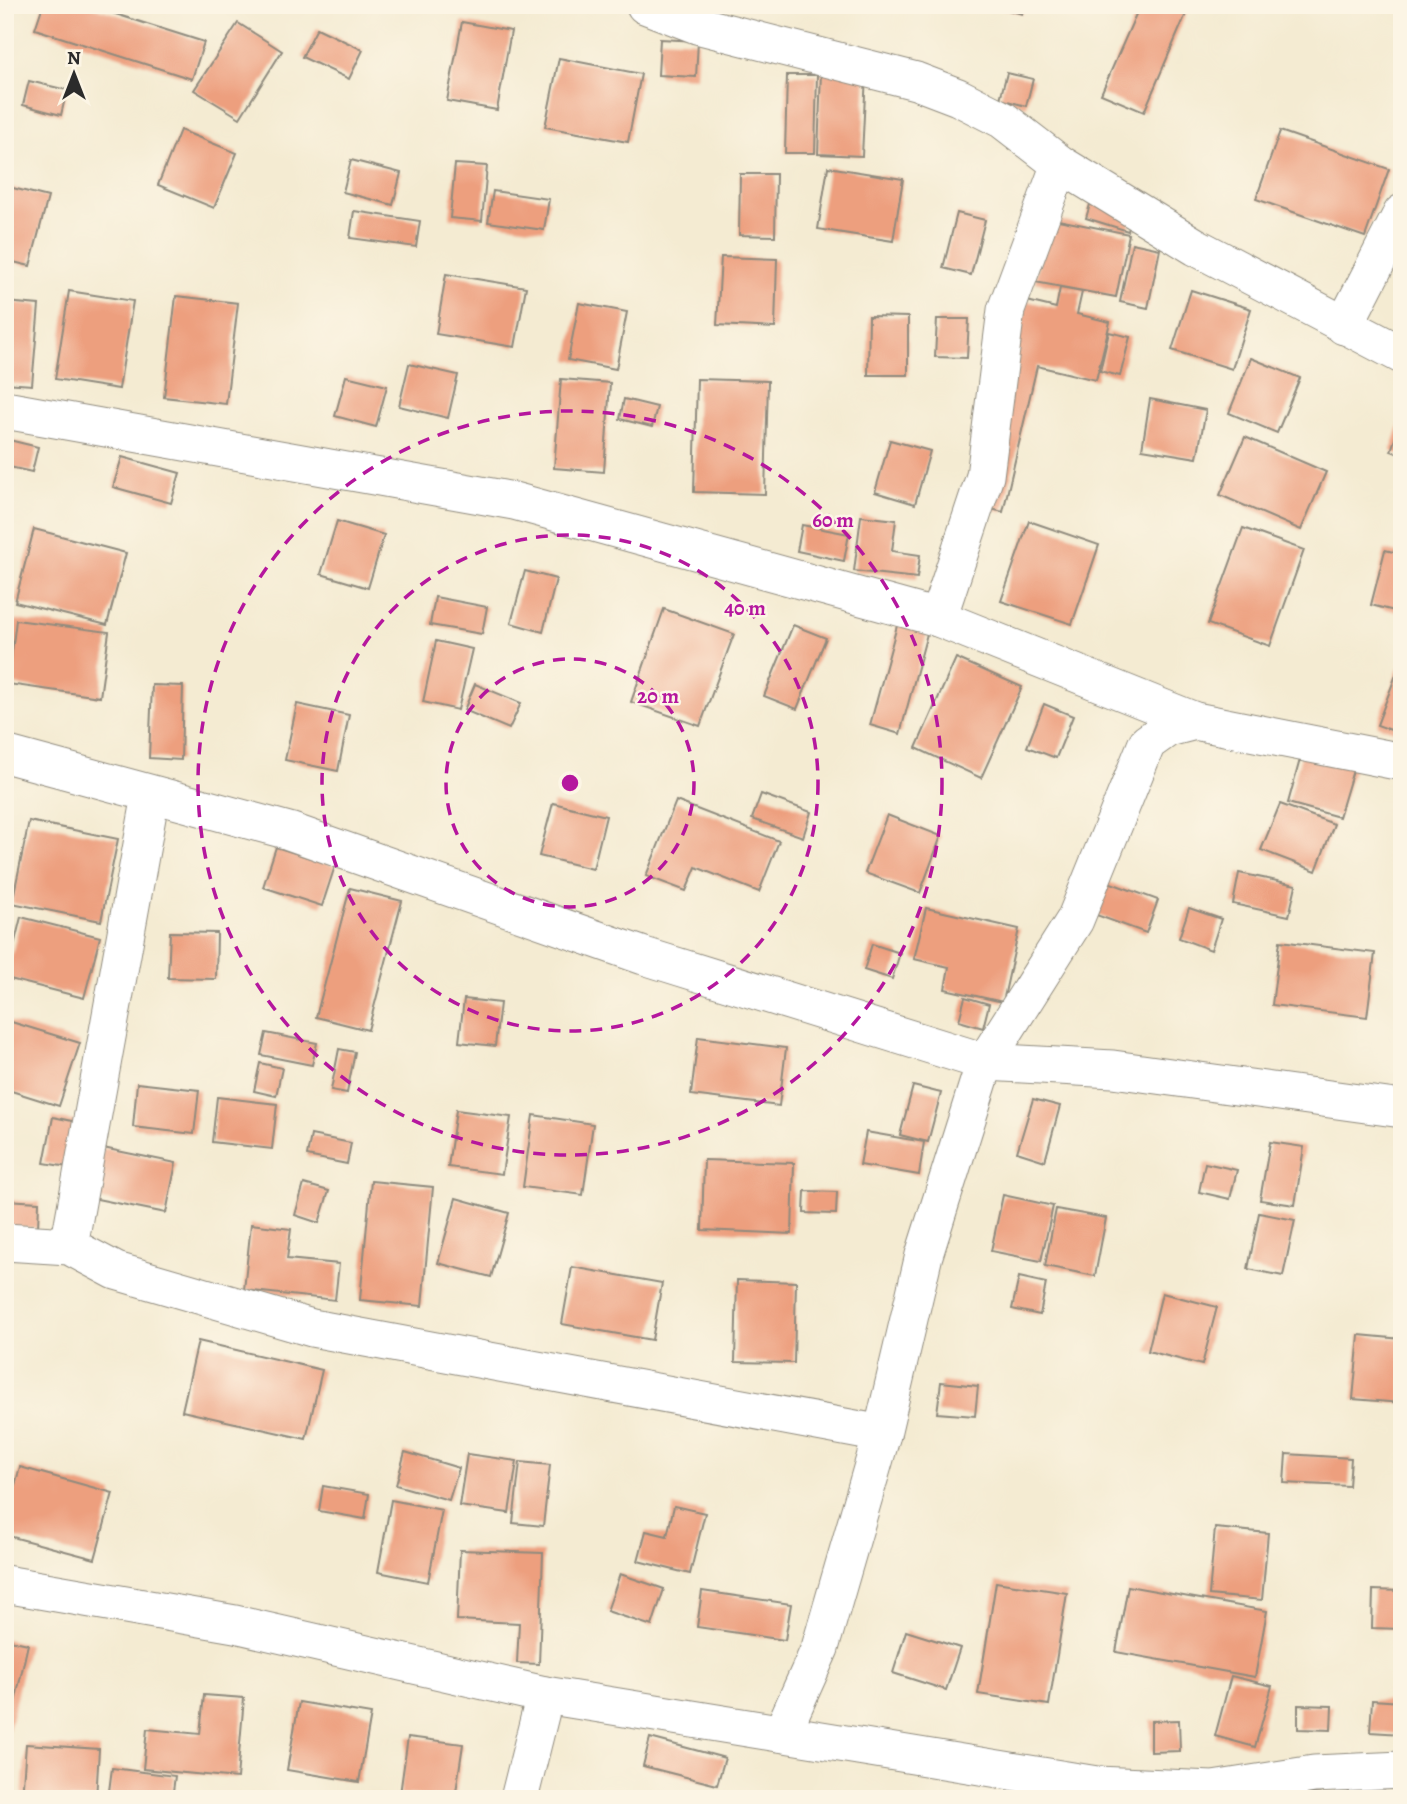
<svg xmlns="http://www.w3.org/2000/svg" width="1407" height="1804" font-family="Alegreya,serif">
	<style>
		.building { fill: #ed9f7e }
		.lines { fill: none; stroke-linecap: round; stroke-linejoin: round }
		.street-casing { stroke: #908b7e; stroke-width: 39 }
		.street { stroke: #fff; stroke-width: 37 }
		.ring { fill: none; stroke: #b5179e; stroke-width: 3.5; stroke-dasharray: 12 9 }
		.centre { fill: #b5179e; stroke: #fcf5e5; stroke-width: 3.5 }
		.ring-label { font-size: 21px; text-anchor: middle; font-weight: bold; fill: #b5179e; stroke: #fcf5e5; stroke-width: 5; stroke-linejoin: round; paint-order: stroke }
	</style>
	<rect width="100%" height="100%" fill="#fcf5e5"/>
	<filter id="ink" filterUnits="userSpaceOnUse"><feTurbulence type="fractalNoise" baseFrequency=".0143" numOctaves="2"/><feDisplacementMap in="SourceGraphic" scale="14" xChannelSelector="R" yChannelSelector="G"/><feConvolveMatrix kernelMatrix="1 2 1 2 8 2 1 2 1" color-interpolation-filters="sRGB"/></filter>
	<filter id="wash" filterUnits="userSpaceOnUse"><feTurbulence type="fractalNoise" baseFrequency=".00686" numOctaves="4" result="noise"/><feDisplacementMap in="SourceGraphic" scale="28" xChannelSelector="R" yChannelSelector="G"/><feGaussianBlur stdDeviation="1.57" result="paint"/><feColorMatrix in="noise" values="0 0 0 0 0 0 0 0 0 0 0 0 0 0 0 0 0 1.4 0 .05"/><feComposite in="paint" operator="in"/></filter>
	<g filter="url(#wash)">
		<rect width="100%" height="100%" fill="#f4ebd2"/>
		<g id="blocks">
			<!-- building -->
			<g class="building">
				<polygon points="43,5 87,5 204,42 192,79 35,29"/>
				<polygon points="990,5 1024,5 1022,14"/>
				<polygon points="1140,5 1189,7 1144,112 1101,94"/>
				<polygon points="462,22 511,31 497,110 447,101"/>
				<polygon points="238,23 282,51 240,118 194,90"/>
				<polygon points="317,28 363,50 349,79 302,57"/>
				<polygon points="660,39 698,41 696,77 658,75"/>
				<polygon points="559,58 641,74 628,142 545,127"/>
				<polygon points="821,72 866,74 862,156 818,154"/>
				<polygon points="1007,73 1033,79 1026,106 1000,99"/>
				<polygon points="787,75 817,75 815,153 785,153"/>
				<polygon points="29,81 67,90 61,115 23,105"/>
				<polygon points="180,130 237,153 214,208 158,185"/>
				<polygon points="1280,131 1389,169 1365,237 1256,199"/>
				<polygon points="351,160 401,173 393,205 343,192"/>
				<polygon points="455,164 487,166 482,221 450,218"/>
				<polygon points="828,167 903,179 893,241 818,229"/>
				<polygon points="740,174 776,174 775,236 739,235"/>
				<polygon points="5,186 48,197 30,266 5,260"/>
				<polygon points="493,191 549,199 544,230 488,222"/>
				<polygon points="1094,191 1136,203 1128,231 1086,218"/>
				<polygon points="354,211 420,221 416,247 350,238"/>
				<polygon points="957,213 985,220 971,275 943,268"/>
				<polygon points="1048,218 1129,234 1116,297 1035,282"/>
				<polygon points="1132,243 1160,249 1148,308 1120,302"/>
				<polygon points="721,257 777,259 775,328 717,325"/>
				<polygon points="446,274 526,287 515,347 436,334"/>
				<polygon points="1060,288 1082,292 1077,314 1110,322 1096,380 1037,366 1003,512 979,506 1027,301 1056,308"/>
				<polygon points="1191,290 1251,309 1232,369 1172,350"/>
				<polygon points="69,291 133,301 119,389 55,379"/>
				<polygon points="176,296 238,303 226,404 164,397"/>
				<polygon points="5,302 39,305 32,385 5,383"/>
				<polygon points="579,303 627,312 616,369 568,360"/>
				<polygon points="869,316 908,317 908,375 868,375"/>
				<polygon points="937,319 969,319 967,358 935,357"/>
				<polygon points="1109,332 1130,337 1120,376 1100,371"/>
				<polygon points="1251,358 1300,378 1277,433 1229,413"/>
				<polygon points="409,364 458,375 448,418 399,406"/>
				<polygon points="346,376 387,386 376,427 335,416"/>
				<polygon points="561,379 610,383 604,472 554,468"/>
				<polygon points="697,379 768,381 765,494 694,492"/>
				<polygon points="624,399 657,407 652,427 620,419"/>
				<polygon points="1150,399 1206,410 1197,458 1142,449"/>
				<polygon points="1401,421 1402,422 1402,455 1391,451"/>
				<polygon points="1245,437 1326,472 1301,530 1220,495"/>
				<polygon points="5,439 38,447 32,472 5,466"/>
				<polygon points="890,440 930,451 915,504 875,492"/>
				<polygon points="122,457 180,473 171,503 113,487"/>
				<polygon points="861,516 896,520 892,551 920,555 917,578 854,571"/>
				<polygon points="337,521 384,535 368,588 321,574"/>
				<polygon points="1029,521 1099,545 1072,624 1001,601"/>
				<polygon points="802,525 849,534 844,561 797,551"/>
				<polygon points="1243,528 1304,550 1270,646 1208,624"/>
				<polygon points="34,529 126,553 107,625 15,602"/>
				<polygon points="1385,550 1402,554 1402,613 1371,605"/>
				<polygon points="525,571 556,579 543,632 511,623"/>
				<polygon points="435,597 487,607 482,634 430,625"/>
				<polygon points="664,609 734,634 700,726 631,702"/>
				<polygon points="16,620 109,632 100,697 8,684"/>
				<polygon points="898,622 928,630 900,734 870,725"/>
				<polygon points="793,625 826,638 797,709 764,696"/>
				<polygon points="436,641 472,649 458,710 423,702"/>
				<polygon points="956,658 1022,687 981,778 916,748"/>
				<polygon points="1399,667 1402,668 1402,734 1377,725"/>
				<polygon points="475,684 521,703 509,729 464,710"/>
				<polygon points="152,685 183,686 181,760 149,758"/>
				<polygon points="297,704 349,715 338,771 285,760"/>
				<polygon points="1044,704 1073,716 1056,758 1027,747"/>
				<polygon points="1304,745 1356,760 1339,817 1288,803"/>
				<polygon points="761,794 811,812 803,837 752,819"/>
				<polygon points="676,801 779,841 759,892 696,867 686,891 646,876"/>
				<polygon points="553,803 606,816 593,869 539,856"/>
				<polygon points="1280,804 1334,824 1316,871 1261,850"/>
				<polygon points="887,815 941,836 920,893 865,873"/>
				<polygon points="29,821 118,839 101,921 12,903"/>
				<polygon points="276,847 335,866 322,906 263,887"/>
				<polygon points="1239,873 1296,885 1289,916 1233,904"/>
				<polygon points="1100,879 1158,900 1146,933 1088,912"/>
				<polygon points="350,888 402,901 368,1030 316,1017"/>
				<polygon points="926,908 1019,929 1003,1002 945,989 949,967 914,959"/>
				<polygon points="1189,908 1221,919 1211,950 1179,938"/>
				<polygon points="21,917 100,937 84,998 6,978"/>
				<polygon points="170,932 217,933 216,979 168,978"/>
				<polygon points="1280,941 1375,953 1367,1017 1272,1005"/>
				<polygon points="872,944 900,953 892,979 864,970"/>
				<polygon points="965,997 989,1004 983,1028 959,1021"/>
				<polygon points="464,999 500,1003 495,1046 459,1042"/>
				<polygon points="5,1020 80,1043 59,1106 5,1089"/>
				<polygon points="266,1033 317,1043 312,1065 261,1055"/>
				<polygon points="698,1037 786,1048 779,1106 691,1095"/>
				<polygon points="339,1049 355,1052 347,1093 331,1090"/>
				<polygon points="260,1063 282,1068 276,1096 254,1091"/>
				<polygon points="137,1083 199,1090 194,1134 133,1127"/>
				<polygon points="913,1086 941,1093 928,1142 900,1135"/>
				<polygon points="217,1097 277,1104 272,1149 212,1142"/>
				<polygon points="1033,1099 1060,1106 1045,1161 1017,1152"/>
				<polygon points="456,1110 511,1117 502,1174 448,1167"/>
				<polygon points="533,1115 593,1124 583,1195 523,1187"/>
				<polygon points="53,1117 77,1122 68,1167 44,1163"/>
				<polygon points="866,1132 924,1142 919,1175 860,1165"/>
				<polygon points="311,1135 351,1143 347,1164 307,1156"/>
				<polygon points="1270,1142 1304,1147 1295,1205 1260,1200"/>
				<polygon points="103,1148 176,1163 166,1213 92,1198"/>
				<polygon points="704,1160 794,1163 792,1234 702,1230"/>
				<polygon points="1205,1163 1237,1170 1230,1199 1199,1192"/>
				<polygon points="371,1181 433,1187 422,1306 360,1300"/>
				<polygon points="304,1184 329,1191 319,1223 295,1215"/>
				<polygon points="805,1191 837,1192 836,1214 804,1213"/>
				<polygon points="1003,1195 1053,1206 1041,1261 991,1251"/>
				<polygon points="456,1198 509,1213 491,1277 438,1263"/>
				<polygon points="5,1200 39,1202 38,1228 5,1226"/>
				<polygon points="1056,1209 1106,1218 1095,1276 1045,1266"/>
				<polygon points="1259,1213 1295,1220 1283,1276 1248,1269"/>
				<polygon points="251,1224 291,1229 287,1259 339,1264 335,1300 244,1290"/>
				<polygon points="572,1267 662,1283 652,1340 562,1324"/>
				<polygon points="1019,1277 1046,1283 1040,1315 1012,1309"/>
				<polygon points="737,1280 796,1282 794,1363 735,1362"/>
				<polygon points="1162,1293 1217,1307 1202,1365 1148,1351"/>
				<polygon points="1359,1335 1402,1339 1402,1403 1353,1399"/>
				<polygon points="198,1341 322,1370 306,1439 182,1411"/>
				<polygon points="941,1382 978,1386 975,1416 937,1413"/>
				<polygon points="405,1452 459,1468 449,1500 396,1485"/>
				<polygon points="467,1454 517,1461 509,1513 459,1506"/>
				<polygon points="1286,1454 1351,1458 1349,1486 1284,1483"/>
				<polygon points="520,1462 550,1465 543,1526 513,1523"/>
				<polygon points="20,1467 113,1493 95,1559 5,1535 5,1521"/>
				<polygon points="323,1486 369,1494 365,1519 319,1511"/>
				<polygon points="391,1500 442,1510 428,1582 378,1572"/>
				<polygon points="674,1506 705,1513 690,1574 638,1561 646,1531 667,1536"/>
				<polygon points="1215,1528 1268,1533 1262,1600 1209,1595"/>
				<polygon points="460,1550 543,1553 539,1664 517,1663 519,1623 457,1620"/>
				<polygon points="620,1574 664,1589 652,1626 607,1611"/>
				<polygon points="996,1582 1067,1593 1049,1705 978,1694"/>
				<polygon points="1128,1586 1267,1611 1255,1677 1116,1652"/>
				<polygon points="1373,1590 1402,1591 1402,1629 1372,1628"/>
				<polygon points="702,1591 791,1604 785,1640 697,1627"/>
				<polygon points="906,1631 960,1648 946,1690 893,1673"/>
				<polygon points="5,1639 28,1644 6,1743 5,1743"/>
				<polygon points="1231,1676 1272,1686 1255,1747 1215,1736"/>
				<polygon points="204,1695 244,1698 237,1778 143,1769 147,1729 200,1734"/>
				<polygon points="1372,1700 1402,1702 1402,1734 1370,1732"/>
				<polygon points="299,1702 371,1714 359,1782 287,1770"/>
				<polygon points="1298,1705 1332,1706 1331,1730 1298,1729"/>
				<polygon points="1179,1720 1180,1751 1151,1752 1151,1721"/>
				<polygon points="408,1737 463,1744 455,1799 400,1794"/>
				<polygon points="650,1738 725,1758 717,1785 643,1766"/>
				<polygon points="26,1744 99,1749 96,1799 22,1799"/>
				<polygon points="112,1768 175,1776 172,1799 108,1799"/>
				<polygon points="1291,1792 1343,1797 1343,1799 1290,1799"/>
				<polygon points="367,1793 388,1798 388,1799 366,1799"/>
			</g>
		</g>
	</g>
	<g filter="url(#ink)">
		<use href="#blocks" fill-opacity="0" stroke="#908b7e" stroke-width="2"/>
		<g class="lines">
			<!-- street casing -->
			<g class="street-casing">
				<g id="street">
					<polyline points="645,5 697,25 916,81 958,97 1003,120 1060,164 1196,247 1402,355"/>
					<polyline points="1344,326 1402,213"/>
					<polyline points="5,410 514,501 938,618 1195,721"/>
					<polyline points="938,618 985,476 1006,310 1060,164"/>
					<polyline points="5,754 289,831 644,956 985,1062 1113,1069 1402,1109"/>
					<polyline points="5,1242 69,1246 116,1271 312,1328 882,1434"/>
					<polyline points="69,1246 151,795"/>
					<polyline points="5,1584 235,1624 545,1695"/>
					<polyline points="782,1733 820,1648 882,1434 924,1255 985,1062 1075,920 1147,743 1168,728 1195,721 1402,762"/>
					<polyline points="519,1799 545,1695 1097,1785 1213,1790 1314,1774 1402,1770"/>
				</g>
			</g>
			<!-- street -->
			<use href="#street" class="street"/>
		</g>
	</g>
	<!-- distance rings -->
	<g class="ring">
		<circle cx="570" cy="783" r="124"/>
		<circle cx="570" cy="783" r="248"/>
		<circle cx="570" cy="783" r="372"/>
	</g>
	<circle cx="570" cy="783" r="10" class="centre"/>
	<g class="ring-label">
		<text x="833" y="527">60 m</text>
		<text x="745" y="615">40 m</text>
		<text x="658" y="703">20 m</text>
	</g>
	<!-- margin -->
	<rect width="1407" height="1804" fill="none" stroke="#fcf5e5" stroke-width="28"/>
	<!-- north arrow -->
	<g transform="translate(74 74)" stroke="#fcf5e5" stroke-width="5" paint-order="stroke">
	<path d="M0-5L12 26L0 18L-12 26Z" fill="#2b2b2b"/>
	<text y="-10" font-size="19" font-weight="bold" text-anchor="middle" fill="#2b2b2b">N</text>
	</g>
</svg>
